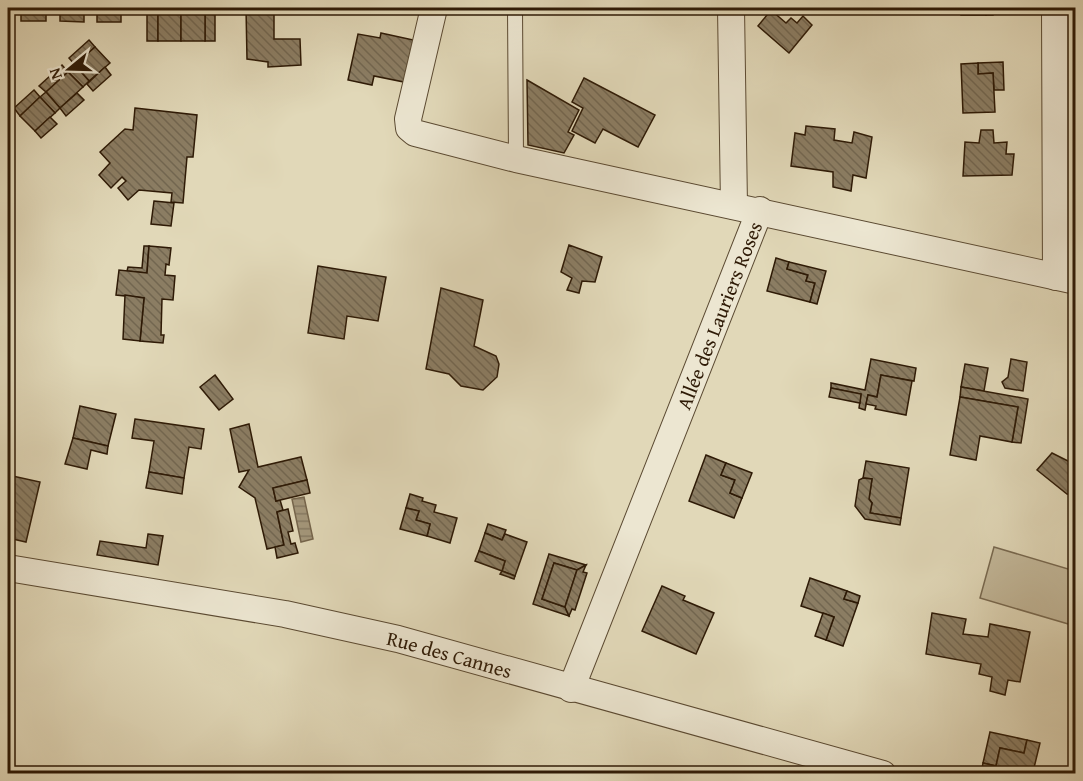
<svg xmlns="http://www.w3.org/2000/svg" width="1083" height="781" font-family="'Gentium Book Plus',serif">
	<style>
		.green { fill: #c3b89a; stroke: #786950; stroke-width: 1.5 }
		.water { fill: url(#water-rules); stroke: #75654c; stroke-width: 1.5 }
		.building { fill: url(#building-back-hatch); stroke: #2e1a06; stroke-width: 1.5 }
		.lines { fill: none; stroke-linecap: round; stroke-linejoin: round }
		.lane-casing { stroke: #5b4a32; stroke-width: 16 }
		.street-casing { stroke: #5b4a32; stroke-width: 28 }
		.lane { stroke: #ece6d1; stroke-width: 14 }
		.street { stroke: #ece6d1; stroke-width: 26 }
		.labels { text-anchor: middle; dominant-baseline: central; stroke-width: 5; stroke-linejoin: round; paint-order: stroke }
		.street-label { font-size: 20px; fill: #2e1a06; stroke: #ece6d1 }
	</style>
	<defs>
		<pattern id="water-rules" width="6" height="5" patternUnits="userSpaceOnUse" patternTransform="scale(1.5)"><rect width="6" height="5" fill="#a4977b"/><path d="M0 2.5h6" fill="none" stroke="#867a63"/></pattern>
		<pattern id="building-back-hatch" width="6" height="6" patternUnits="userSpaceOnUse" patternTransform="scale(1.5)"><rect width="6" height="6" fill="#8b7d63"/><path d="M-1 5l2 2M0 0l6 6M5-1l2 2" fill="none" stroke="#726650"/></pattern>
	</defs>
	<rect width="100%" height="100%" fill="#e1d8b8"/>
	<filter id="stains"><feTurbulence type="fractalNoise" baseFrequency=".00333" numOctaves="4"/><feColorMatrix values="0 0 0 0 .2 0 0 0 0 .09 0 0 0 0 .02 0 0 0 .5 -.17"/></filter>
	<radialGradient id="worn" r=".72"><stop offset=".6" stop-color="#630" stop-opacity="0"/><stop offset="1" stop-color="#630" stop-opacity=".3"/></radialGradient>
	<!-- green -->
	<polygon class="green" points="994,547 1075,571 1075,626 980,598"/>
	<!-- water -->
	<polygon class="water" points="304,497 313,539 301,542 292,499"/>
	<!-- building -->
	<g class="building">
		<polygon points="15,8 42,8 42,12 15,11"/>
		<rect x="42" y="8" width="10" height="4"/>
		<rect x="52" y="8" width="28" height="4"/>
		<rect x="80" y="8" width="10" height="4"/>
		<rect x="90" y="8" width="28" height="4"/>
		<polygon points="118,8 127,8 127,13 118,12"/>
		<polygon points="147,8 181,8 181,14 158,13 158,41 147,41"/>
		<polygon points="181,8 215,8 215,41 205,41 205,14 181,14"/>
		<polygon points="246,8 274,8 274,39 300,39 301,65 268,67 268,62 247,59"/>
		<rect x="961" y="8" width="25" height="7"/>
		<rect x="986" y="8" width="7" height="7"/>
		<polygon points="771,10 786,23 791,18 797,23 803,16 812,25 789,53 758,26"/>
		<polygon points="21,11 46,12 46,21 21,21"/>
		<polygon points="60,12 84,12 84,22 60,21"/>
		<rect x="97" y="12" width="24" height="10"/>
		<polygon points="158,13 181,14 181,41 158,41"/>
		<rect x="181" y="14" width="24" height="27"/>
		<polygon points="381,33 418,41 409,83 374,76 372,85 348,80 358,34 380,38"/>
		<polygon points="89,40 95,47 75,65 69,58"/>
		<polygon points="95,47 110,63 89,81 75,65"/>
		<polygon points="1003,62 1004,90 994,90 993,73 978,74 978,63"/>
		<polygon points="978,63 978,74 993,73 995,112 963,113 961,64"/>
		<polygon points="62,65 68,72 46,92 39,86"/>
		<polygon points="75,65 89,81 83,87 68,72"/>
		<polygon points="105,67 111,75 93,91 87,84"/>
		<polygon points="68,72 83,87 60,108 46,92"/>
		<polygon points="584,78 655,115 638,147 603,129 595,143 572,131 583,108 572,102"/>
		<polygon points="527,80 579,110 568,132 574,135 564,153 528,145"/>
		<polygon points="34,90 40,97 20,116 14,108"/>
		<polygon points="46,92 60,108 55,113 40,97"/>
		<polygon points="77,93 84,100 66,116 60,108"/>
		<polygon points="40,97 55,113 35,131 20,116"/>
		<polygon points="135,108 197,115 193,157 187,157 183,203 171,202 172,193 139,190 128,200 118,188 126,181 122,177 111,188 99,175 110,163 100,152 125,129 133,130"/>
		<polygon points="50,117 57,124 41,138 35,131"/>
		<polygon points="806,126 835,129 834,140 852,143 854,132 872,137 866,178 853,175 851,191 833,187 833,172 791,166 795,133 805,135"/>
		<polygon points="981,130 993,130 994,143 1007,142 1006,154 1014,154 1012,175 963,176 965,142 979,143"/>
		<polygon points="154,201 174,203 171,226 151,224"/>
		<polygon points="569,245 602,257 595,282 582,281 579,293 567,290 572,278 561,272"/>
		<polygon points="144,246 149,246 147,273 127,271 128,267 142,268"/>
		<polygon points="149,246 171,248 169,265 166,264 165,275 175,276 173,300 162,299 161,335 164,335 163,343 140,341 144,298 116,295 119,270 147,273"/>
		<polygon points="776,258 789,262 787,269 808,275 806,281 815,283 810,302 767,291"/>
		<polygon points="789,262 826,271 817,304 810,302 815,283 806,281 808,275 787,269"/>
		<polygon points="318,266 386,277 378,321 347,316 344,339 308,333"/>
		<polygon points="441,288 483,300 474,346 496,356 499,364 497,377 483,390 461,386 449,374 426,369"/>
		<polygon points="125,295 144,298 140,341 123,339"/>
		<polygon points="871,359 916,368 914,381 881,375 877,397 868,395 865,410 859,408 861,394 831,388 831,383 865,390"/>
		<polygon points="1011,359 1027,362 1023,391 1005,388 1002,382 1008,377"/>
		<polygon points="965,364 988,368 984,391 961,387"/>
		<polygon points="215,375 233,399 219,410 200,387"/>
		<polygon points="881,375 912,381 906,415 875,409 876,406 866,404 868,395 877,397"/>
		<polygon points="961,387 1028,399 1021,443 1012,442 1018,407 960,397"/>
		<polygon points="831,388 861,394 860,403 829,397"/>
		<polygon points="960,397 1018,407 1012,442 980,436 976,460 950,455"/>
		<polygon points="80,406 116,414 108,446 73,438"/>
		<polygon points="135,419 204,429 201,449 189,447 184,478 149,472 154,441 132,438"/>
		<polygon points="249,424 258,467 301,457 307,480 273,488 276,501 280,500 283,510 277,512 284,545 267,549 255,498 239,487 249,470 239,472 230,429"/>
		<polygon points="73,438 108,446 107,454 91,450 87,469 65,464"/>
		<polygon points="1052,453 1076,465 1076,496 1067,494 1037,470"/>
		<polygon points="706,455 726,463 721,475 735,480 730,493 742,498 734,518 689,501"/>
		<polygon points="866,461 909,468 901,518 870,513 872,503 869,499 872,479 863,478"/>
		<polygon points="726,463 752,473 742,498 730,493 735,480 721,475"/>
		<polygon points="149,472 184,478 182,494 146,488"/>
		<polygon points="8,475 40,482 26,542 8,538"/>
		<polygon points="863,478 872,479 869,499 872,503 870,513 901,518 900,525 865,519 855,506 859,480"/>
		<polygon points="307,480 310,493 276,501 273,488"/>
		<polygon points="410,494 423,498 422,501 436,505 434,512 457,518 450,543 427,536 430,524 416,520 419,511 406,508"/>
		<polygon points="406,508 419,511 416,520 430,524 427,536 400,529"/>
		<polygon points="288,509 293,531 288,532 291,544 295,543 298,553 277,558 275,547 284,545 277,512"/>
		<polygon points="488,524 506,530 502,540 485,533"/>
		<polygon points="485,533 502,540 505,534 527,542 515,576 502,571 505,561 479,551"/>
		<polygon points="148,534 163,536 158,565 97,555 100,541 146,548"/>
		<polygon points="479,551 505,561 502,571 475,561"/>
		<polygon points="549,554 586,565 577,570 554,563 542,599 565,607 569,616 533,604"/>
		<polygon points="554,563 577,570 565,607 542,599"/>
		<polygon points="586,565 583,572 587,573 575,610 572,609 569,616 565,607 577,570"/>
		<polygon points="502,571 515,576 514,579 500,574"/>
		<polygon points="810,578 847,591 844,599 858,603 843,646 826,640 834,617 801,606"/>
		<polygon points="662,586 685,596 683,600 714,613 696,654 642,631"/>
		<polygon points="847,591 860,596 858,603 844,599"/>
		<polygon points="823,613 834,617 826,640 815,636"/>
		<polygon points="932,613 966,619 963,634 988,637 990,624 1030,632 1020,682 1008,680 1005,695 990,691 992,677 979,674 981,664 926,654"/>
		<polygon points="990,732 1027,740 1024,753 1000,748 996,766 983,763"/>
		<polygon points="1027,740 1040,743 1033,772 1027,771 1026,774 981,774 983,763 996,766 1000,748 1024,753"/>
	</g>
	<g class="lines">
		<!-- lane casing -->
		<g class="lane-casing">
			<polyline id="lane" points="515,8 516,159"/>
		</g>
		<!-- street casing -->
		<g class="street-casing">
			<g id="street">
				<polyline points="434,8 408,119 409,128 415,133 516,159 1076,281"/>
				<polyline points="731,8 734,206"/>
				<polyline points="1055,8 1056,277"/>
				<path id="s1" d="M8 568 285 614 398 639 883 774"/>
				<path id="s2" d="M571 689 760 210"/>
			</g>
		</g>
		<!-- lane -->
		<use href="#lane" class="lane"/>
		<!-- street -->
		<use href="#street" class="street"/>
	</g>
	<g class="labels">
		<!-- street labels -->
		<g class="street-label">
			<text stroke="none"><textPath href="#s2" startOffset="402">Allée des Lauriers Roses</textPath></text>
			<text stroke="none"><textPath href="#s1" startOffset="450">Rue des Cannes</textPath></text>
		</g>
	</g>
	<!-- margin -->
	<rect width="1083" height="781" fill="none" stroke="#e1d8b8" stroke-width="30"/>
	<rect x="9" y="9" width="1065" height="763" fill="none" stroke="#2e1a06" stroke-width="3"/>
	<rect x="15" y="15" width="1053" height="751" fill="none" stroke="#2e1a06" stroke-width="1.5"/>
	<!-- north arrow -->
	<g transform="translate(69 69) rotate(251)" stroke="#ece6d1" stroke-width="4.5" paint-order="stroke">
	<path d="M0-4.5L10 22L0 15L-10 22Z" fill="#2e1a06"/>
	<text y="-9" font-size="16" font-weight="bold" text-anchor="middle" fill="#2e1a06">N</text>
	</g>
	<rect width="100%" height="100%" filter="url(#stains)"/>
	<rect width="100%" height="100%" fill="url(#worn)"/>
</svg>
